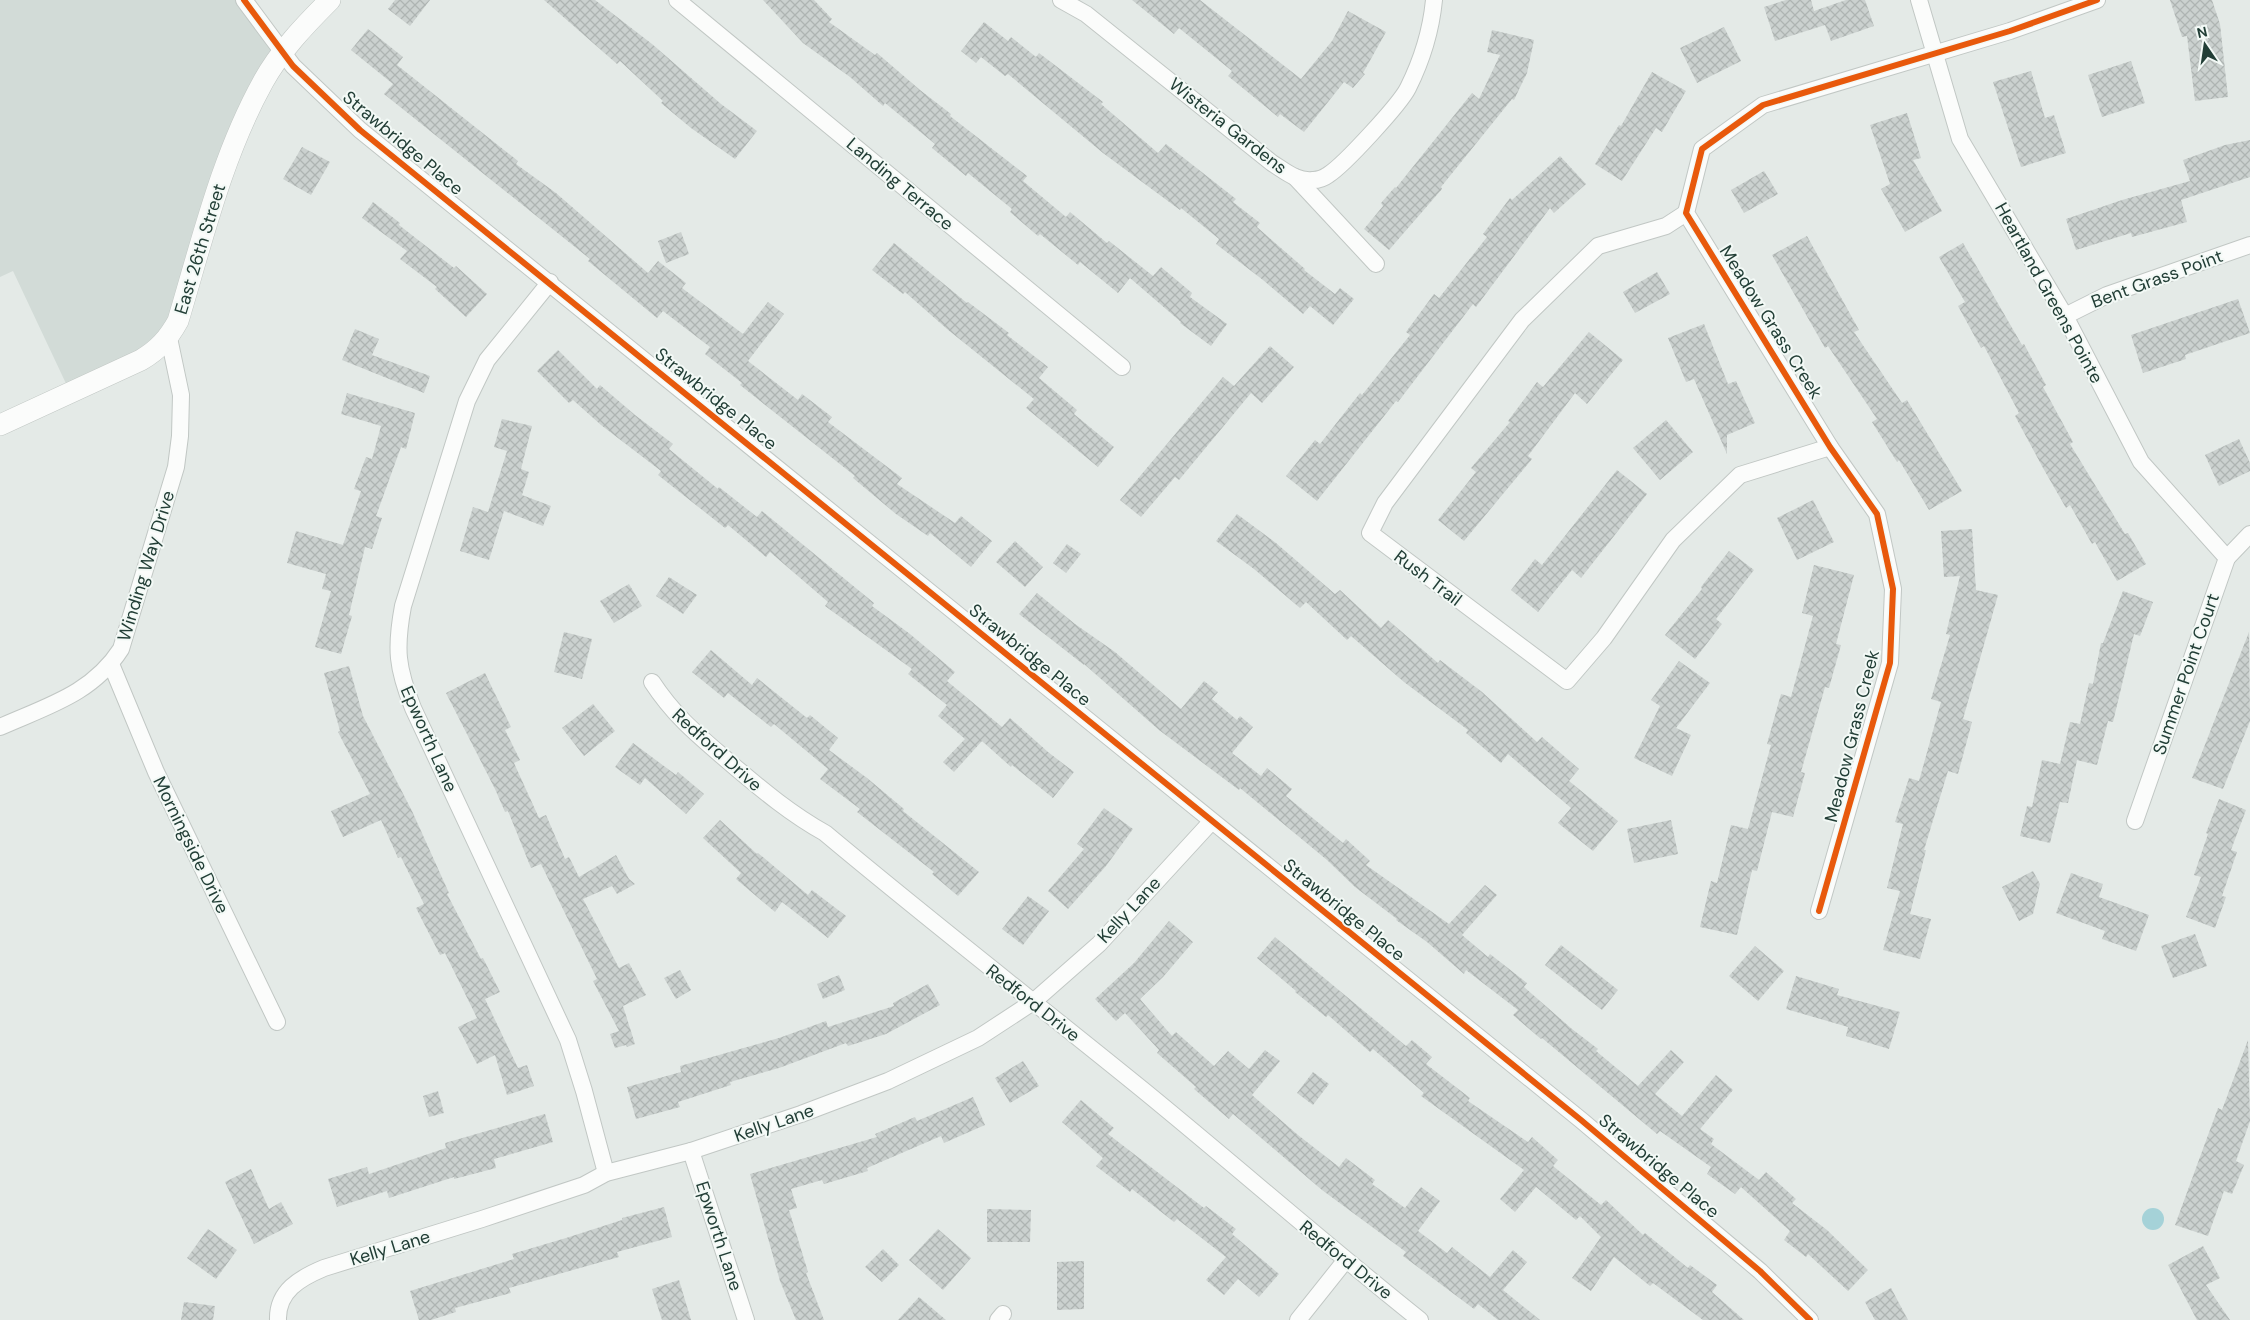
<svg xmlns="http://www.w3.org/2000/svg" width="2250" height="1320" font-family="'DM Sans',sans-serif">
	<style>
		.built { fill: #d2dbd7 }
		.water { fill: #a5d2d8 }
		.building { fill: url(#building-cross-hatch) }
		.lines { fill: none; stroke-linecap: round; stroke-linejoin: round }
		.minor-casing { stroke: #c1c7c4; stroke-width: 18 }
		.tertiary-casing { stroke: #c1c7c4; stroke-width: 22 }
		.minor { stroke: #fbfcfb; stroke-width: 16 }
		.tertiary { stroke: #fbfcfb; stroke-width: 21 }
		.cycleway-casing { stroke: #f3f9f6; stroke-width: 9 }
		.cycleway { stroke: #e8590c; stroke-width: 6 }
		.labels { text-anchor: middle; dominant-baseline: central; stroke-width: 4; stroke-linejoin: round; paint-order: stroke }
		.street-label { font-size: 18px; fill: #223e36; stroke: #f3f9f6 }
	</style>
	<defs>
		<pattern id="building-cross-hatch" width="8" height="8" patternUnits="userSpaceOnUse" patternTransform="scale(1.25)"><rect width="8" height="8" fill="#cbd1cf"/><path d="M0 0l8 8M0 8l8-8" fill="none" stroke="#aeb4b2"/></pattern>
	</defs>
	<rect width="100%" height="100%" fill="#e4eae7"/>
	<!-- built -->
	<polygon class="built" points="0,0 244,0 282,52 263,81 169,338 70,392 13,271 0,277"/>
	<!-- water -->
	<circle class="water" cx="2153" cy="1219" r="11"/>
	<!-- building -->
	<g class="building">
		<polygon points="395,0 430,0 410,26 388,9"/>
		<polygon points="544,0 595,0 652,44 721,104 757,131 735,159 691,128 661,103 663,101 620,61 617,64"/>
		<polygon points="763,0 814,0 832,19 829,22 875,55 877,53 920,90 951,114 950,116 1027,176 1023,181 1066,217 1070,212 1107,243 1109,241 1153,276 1161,267 1192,293 1190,297 1227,324 1211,346 1180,323 1181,322 1130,278 1118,293 1080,262 1078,265 1040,234 1038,236 1010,212 1012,209 968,173 966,176 932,148 935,144 885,103 883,106 850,77 803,43"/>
		<polygon points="1132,0 1200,0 1301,79 1332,41 1348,11 1386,32 1363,73 1365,74 1353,88 1344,82 1304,132 1280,114 1278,117 1228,76 1232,71 1179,28 1174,34"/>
		<polygon points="1786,0 1811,0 1814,11 1846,0 1865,0 1874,26 1831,41 1825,25 1775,41 1764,7"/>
		<polygon points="2170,0 2212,0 2220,24 2228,97 2195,101 2187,36 2182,37"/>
		<polygon points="984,22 1008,41 1011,37 1036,57 1039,53 1103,102 1101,104 1158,153 1166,144 1236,199 1233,202 1260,223 1257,227 1305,269 1304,270 1335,294 1340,288 1354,299 1333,325 1310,306 1303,314 1263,280 1216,244 1219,239 1181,208 1180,210 1103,153 1008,74 1005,76 981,57 976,63 961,51"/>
		<polygon points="1724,27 1741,61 1697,83 1680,48"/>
		<polygon points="368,29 403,57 397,65 518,161 516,164 556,193 648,273 658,261 686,283 682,288 743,334 768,302 784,314 748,361 798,400 802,394 832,417 828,422 902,478 897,484 955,523 961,516 992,541 971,567 930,533 928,536 896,514 853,478 855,476 740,385 742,383 705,354 710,347 663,311 657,318 588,261 590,259 384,94 393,84 351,50"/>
		<polygon points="1492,30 1534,40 1527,73 1514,100 1512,99 1441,187 1442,189 1389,250 1364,229 1383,206 1381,203 1395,187 1396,188 1472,93 1479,99 1500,55 1487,52"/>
		<polygon points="2131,61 2145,103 2102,117 2088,75"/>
		<polygon points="2031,71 2045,118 2054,115 2066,153 2021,167 1993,82"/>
		<polygon points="1652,72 1686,91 1662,132 1656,128 1622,181 1595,164 1619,125 1621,126"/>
		<polygon points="1907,113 1921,158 1913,160 1942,211 1905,232 1881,189 1890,184 1870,125"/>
		<polygon points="2250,140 2250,177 2181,200 2187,222 2132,237 2131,233 2076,250 2066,219 2122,200 2190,181 2183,160 2225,145"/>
		<polygon points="302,147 330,162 311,195 283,179"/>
		<polygon points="1560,156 1586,184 1554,213 1550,208 1476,307 1473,304 1398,402 1396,401 1317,501 1286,476 1315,440 1320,444 1360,393 1362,395 1410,335 1406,332 1434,294 1439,298 1487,237 1483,234 1510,198 1512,200"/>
		<polygon points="1764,171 1778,194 1744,213 1731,190"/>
		<polygon points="373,202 400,223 399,225 454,268 456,266 487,294 466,317 435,289 437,287 400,259 407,251 362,218"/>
		<polygon points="681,232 689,254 666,263 658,241"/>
		<polygon points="1807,236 1859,330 1854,332 1902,403 1907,400 1962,491 1929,510 1899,460 1897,462 1872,422 1877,419 1828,346 1825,348 1772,255"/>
		<polygon points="894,243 967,303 968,302 1009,333 1007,335 1048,367 1039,378 1077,410 1074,414 1114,447 1098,467 1026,408 1034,399 947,329 905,292 903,294 872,270"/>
		<polygon points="1963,243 2022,345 2024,344 2046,385 2043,387 2073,442 2070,444 2125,534 2128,533 2146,564 2117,581 2095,542 2092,544 2070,505 2066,508 2043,468 2015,416 2019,413 1984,346 1981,348 1958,306 1965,302 1939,257"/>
		<polygon points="1657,272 1670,294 1635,313 1623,292"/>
		<polygon points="2238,299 2250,333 2185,355 2186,359 2143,373 2131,335"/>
		<polygon points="1704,324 1728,384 1736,381 1755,423 1727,435 1727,454 1694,379 1686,382 1668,338"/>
		<polygon points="355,329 379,339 372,355 430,376 424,393 342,360"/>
		<polygon points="1589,332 1623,360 1587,404 1575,393 1528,456 1532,459 1464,541 1438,520 1476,472 1471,468 1510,422 1508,421 1537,382 1543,387"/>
		<polygon points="1270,346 1294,367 1262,403 1251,393 1179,480 1175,477 1141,517 1120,500 1223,377 1234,386"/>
		<polygon points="558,350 597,389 600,385 635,415 673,444 669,449 718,489 719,487 757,517 762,511 874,603 872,606 910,634 955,672 947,681 1002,727 1010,718 1048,752 1074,772 1053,798 1012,765 1011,767 982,741 954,772 943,762 965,739 938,716 947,705 908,674 912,669 825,606 828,602 770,552 766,557 728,525 725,528 658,475 661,471 601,425 573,400 569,403 537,371"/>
		<polygon points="347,393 415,413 406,449 401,447 376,516 382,518 372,549 365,547 349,615 352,616 341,654 315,647 331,591 322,589 326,574 287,563 296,531 343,545 361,491 354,489 366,457 372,459 381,426 341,414"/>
		<polygon points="502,419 532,426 521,469 529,472 522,495 551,506 543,526 504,511 489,560 460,551 473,507 488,512 507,451 494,447"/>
		<polygon points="1666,420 1693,452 1660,480 1633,448"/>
		<polygon points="2239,439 2250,463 2250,471 2219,486 2205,455"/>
		<polygon points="1617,470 1647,494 1581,578 1572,570 1538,612 1511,590 1535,559 1542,565"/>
		<polygon points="1813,500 1834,542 1797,560 1777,518"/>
		<polygon points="1237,514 1276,543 1335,594 1340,590 1381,628 1388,620 1438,663 1440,660 1482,692 1537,742 1542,737 1579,769 1569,781 1618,821 1593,851 1558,823 1571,808 1508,754 1501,763 1466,733 1468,730 1404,682 1351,636 1347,640 1306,602 1300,608 1254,569 1216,541"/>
		<polygon points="1972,529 1976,590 1998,595 1963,719 1972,722 1958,774 1948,771 1924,850 1926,850 1910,914 1931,919 1920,959 1883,950 1900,891 1887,888 1903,824 1895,822 1909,778 1919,781 1941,702 1931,699 1950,635 1946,634 1960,576 1944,577 1941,531"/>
		<polygon points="1015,541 1043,567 1025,587 996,562"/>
		<polygon points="1067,544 1081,554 1066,573 1053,563"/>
		<polygon points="1729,551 1754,570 1716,619 1722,624 1695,659 1665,635 1702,589 1701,587"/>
		<polygon points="1814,565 1854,575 1836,644 1841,645 1829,688 1825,687 1801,772 1805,773 1793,817 1772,812 1757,871 1752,870 1737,935 1700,927 1711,881 1717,883 1731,825 1748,829 1771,745 1767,744 1781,694 1791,697 1813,616 1802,613"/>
		<polygon points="669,577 697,595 683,614 656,596"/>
		<polygon points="629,584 642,606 614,623 600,601"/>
		<polygon points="2123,591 2153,602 2140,636 2134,634 2113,722 2108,721 2097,765 2077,760 2068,803 2060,802 2050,843 2020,836 2027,806 2032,807 2042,760 2060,764 2070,722 2080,724 2089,683 2093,684 2101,643 2103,643"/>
		<polygon points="1037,593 1075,624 1115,652 1181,709 1204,681 1218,692 1212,699 1237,720 1240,716 1253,727 1232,753 1261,776 1267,768 1292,789 1286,796 1343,843 1346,839 1370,861 1366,865 1449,924 1485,885 1497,895 1462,935 1488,957 1490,954 1527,983 1524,987 1572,1029 1598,1049 1596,1051 1638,1086 1671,1050 1684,1062 1655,1094 1682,1116 1716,1075 1733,1090 1700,1129 1714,1139 1711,1144 1759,1180 1766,1172 1796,1199 1792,1203 1827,1230 1868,1270 1848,1291 1808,1254 1806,1257 1784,1240 1790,1231 1741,1187 1735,1194 1707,1174 1711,1167 1660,1131 1657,1134 1542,1038 1541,1039 1513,1015 1518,1010 1466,970 1464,974 1427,942 1396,920 1397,919 1355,887 1327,860 1240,788 1239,790 1159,730 1084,664 1084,665 1019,614"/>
		<polygon points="564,632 592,639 582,679 554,672"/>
		<polygon points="2249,632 2250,721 2223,789 2192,778"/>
		<polygon points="711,650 752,685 757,678 807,718 810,715 838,738 829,750 867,778 904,809 903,811 979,872 958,896 932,874 934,872 857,812 860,809 820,779 828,769 774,724 771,727 728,693 724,698 692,672"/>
		<polygon points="1679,661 1710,683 1676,728 1691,735 1672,776 1634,758 1660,706 1651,700"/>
		<polygon points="349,666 363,716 412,811 449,893 447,894 481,959 483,958 500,992 485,999 518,1068 527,1065 534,1086 507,1095 495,1055 477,1064 458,1027 477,1018 445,953 440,955 416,908 424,904 401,857 398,858 381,820 343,837 331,811 370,794 338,732 340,731 324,673"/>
		<polygon points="485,673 511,727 505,730 520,760 514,763 539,818 546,815 565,859 569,857 579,877 616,855 629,879 635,884 617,894 612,886 583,899 619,968 629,963 646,995 623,1006 635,1044 627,1047 626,1045 615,1048 610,1034 619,1031 593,981 597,979 541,864 531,868 508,811 505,812 495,789 446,693"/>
		<polygon points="593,704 615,731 584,756 562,728"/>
		<polygon points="633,743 676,775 678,772 704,794 686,814 645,778 640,785 615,767"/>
		<polygon points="2219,799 2246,810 2231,850 2237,852 2222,896 2226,897 2215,928 2186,917 2201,877 2194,875 2208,834 2206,833"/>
		<polygon points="1104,808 1133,829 1106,866 1068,909 1048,891 1084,849 1077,844"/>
		<polygon points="720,820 757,854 758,853 808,895 812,890 846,916 828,938 782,902 775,912 736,879 741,873 703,838"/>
		<polygon points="1671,820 1678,854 1634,863 1627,829"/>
		<polygon points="2033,871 2040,884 2033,914 2019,921 2002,887"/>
		<polygon points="2071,873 2103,884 2099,897 2149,915 2136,951 2102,939 2105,931 2056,913"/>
		<polygon points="1028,896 1049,911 1023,945 1002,929"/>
		<polygon points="1169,921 1193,942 1163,977 1140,999 1172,1036 1176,1032 1214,1066 1228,1051 1249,1069 1265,1050 1280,1061 1252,1095 1298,1135 1339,1167 1346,1158 1375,1180 1372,1184 1405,1208 1421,1187 1440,1201 1418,1231 1447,1253 1452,1247 1490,1277 1513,1250 1527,1262 1503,1290 1540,1320 1498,1320 1478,1304 1474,1309 1403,1256 1406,1252 1322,1190 1233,1114 1229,1119 1194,1089 1196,1087 1157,1053 1159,1050 1125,1013 1116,1021 1095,999 1134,963"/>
		<polygon points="2195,934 2207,966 2173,978 2161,946"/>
		<polygon points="1275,937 1406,1046 1412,1040 1432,1057 1426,1064 1470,1098 1468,1101 1528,1142 1532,1137 1558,1160 1553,1166 1601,1205 1606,1200 1643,1235 1645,1233 1688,1268 1690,1265 1717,1285 1712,1292 1744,1320 1703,1320 1653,1283 1650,1286 1614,1257 1591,1291 1572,1278 1601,1237 1580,1216 1576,1220 1536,1187 1515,1212 1500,1199 1524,1170 1421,1096 1424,1093 1373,1049 1370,1052 1328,1015 1326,1017 1295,992 1296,991 1257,958"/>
		<polygon points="1561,945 1618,990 1602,1010 1545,965"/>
		<polygon points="1755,946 1784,971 1758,1001 1729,976"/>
		<polygon points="680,970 691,990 676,999 664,978"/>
		<polygon points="839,975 845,990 823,999 817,984"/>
		<polygon points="1796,976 1839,989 1837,995 1900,1012 1889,1049 1846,1036 1848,1027 1786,1009"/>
		<polygon points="928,984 940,1005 886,1034 848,1046 846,1043 779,1068 730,1082 731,1085 678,1102 680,1107 636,1119 627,1087 681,1072 680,1066 779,1038 826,1021 828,1027 894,1006 893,1003"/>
		<polygon points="2248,1040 2250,1121 2236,1161 2244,1165 2232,1194 2224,1191 2208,1236 2175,1225 2218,1108 2222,1110"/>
		<polygon points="1023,1061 1039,1086 1010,1103 995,1078"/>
		<polygon points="1313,1072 1329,1084 1313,1105 1297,1093"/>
		<polygon points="438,1091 444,1113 429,1117 423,1096"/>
		<polygon points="973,1097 985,1125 944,1143 941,1136 867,1168 868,1171 824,1184 822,1180 791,1189 797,1208 789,1210 808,1272 806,1273 824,1320 796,1320 780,1281 750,1174 877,1137 875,1134 915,1117 917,1121"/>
		<polygon points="1081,1100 1114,1128 1108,1134 1204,1208 1206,1206 1236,1229 1232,1234 1279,1274 1259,1297 1238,1279 1224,1295 1206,1280 1226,1257 1177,1219 1174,1222 1132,1189 1130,1192 1096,1166 1103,1158 1062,1122"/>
		<polygon points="545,1114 553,1142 494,1159 496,1168 454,1179 454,1177 389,1198 387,1191 337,1207 328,1179 367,1167 369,1174 446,1148 445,1143"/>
		<polygon points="251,1169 269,1209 281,1202 293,1224 254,1244 225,1182"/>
		<polygon points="664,1207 672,1237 617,1252 619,1257 509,1288 511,1293 455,1308 456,1312 431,1320 419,1320 410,1291 514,1259 512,1254 566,1238 622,1220 622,1218"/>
		<polygon points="987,1209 1031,1210 1030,1242 987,1242"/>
		<polygon points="208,1229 237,1250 216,1279 187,1258"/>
		<polygon points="938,1229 971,1258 943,1290 909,1260"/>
		<polygon points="2203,1246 2220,1278 2206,1285 2230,1320 2197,1320 2168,1265"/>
		<polygon points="883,1249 899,1265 882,1282 865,1267"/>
		<polygon points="1084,1261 1084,1309 1057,1310 1057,1262"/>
		<polygon points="679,1280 691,1320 662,1320 652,1289"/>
		<polygon points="1891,1288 1908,1320 1875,1320 1865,1302"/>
		<polygon points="919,1297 946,1320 898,1320"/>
		<polygon points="184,1302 215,1306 213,1320 181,1320"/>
	</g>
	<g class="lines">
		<!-- minor casing -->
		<g class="minor-casing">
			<g id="minor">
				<polyline points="244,0 293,66 360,130 1581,1120 1760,1271 1810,1320"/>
				<polyline points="677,0 1122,367"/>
				<path d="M1061 0 1086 14 1272 163C1285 171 1297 182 1313 180 1318 180 1324 178 1328 175 1344 165 1400 104 1408 88 1422 60 1431 31 1434 0"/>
				<polyline points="1919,0 1960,139 2065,316 2141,462 2227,558"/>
				<polyline points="1295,177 1376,264"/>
				<polyline points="1686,213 1666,226 1598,246 1522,320 1385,503 1370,533 1567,681 1604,638 1673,540 1740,475 1830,447"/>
				<path d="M550 282 487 360 467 401 403 606C395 649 397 668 413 708L568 1040 584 1091 606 1173"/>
				<polyline points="2065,316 2107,295 2250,245"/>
				<polyline points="111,664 156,772 277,1022"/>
				<path d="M652 682C675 717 698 735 729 762 760 788 789 813 825 833 930 921 1037 1004 1143 1090 1236 1166 1326 1245 1420 1320"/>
				<path d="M0 727C47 706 92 694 121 649L176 467 180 436 181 395 169 338"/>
				<polyline points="2135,821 2227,558 2250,534"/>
				<polyline points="1819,911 1890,663 1893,589 1877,514 1830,447 1686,213 1702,149 1763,105 2010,31 2097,0"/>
				<polyline points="691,1151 746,1320"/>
				<path d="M278 1320C277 1291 300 1278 324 1268L482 1219 584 1185 606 1173 691 1151 801 1114 888 1081 978 1038 1033 1002 1099 944 1211 822"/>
				<polyline points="998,1320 1003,1314"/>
				<polyline points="1298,1320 1345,1261"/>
			</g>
		</g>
		<!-- tertiary casing -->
		<g class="tertiary-casing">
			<path id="tertiary" d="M0 425 141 360C158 350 168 339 178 321 202 241 222 156 263 82 280 51 305 25 330 0"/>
		</g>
		<!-- minor -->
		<use href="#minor" class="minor"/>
		<!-- tertiary -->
		<use href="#tertiary" class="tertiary"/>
		<!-- cycleway casing -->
		<g class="cycleway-casing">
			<g id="cycleway">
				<polyline points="244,0 293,66 360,130 1581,1120 1760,1271 1810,1320"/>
				<polyline points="1819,911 1890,663 1893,589 1877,514 1830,447 1686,213 1702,149 1763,105 2010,31 2097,0"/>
			</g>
		</g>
		<!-- cycleway -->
		<use href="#cycleway" class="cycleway"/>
	</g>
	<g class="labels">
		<!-- street labels -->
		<g class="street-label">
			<text transform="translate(1228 126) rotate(38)">Wisteria Gardens</text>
			<text transform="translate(403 143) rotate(40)">Strawbridge Place</text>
			<text transform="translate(900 184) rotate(40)">Landing Terrace</text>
			<text transform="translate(200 249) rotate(-73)">East 26th Street</text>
			<text transform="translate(2157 279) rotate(-20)">Bent Grass Point</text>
			<text transform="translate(2049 293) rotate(61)">Heartland Greens Pointe</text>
			<text transform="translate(1771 322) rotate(58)">Meadow Grass Creek</text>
			<text transform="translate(716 399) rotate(39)">Strawbridge Place</text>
			<text transform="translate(146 566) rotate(-73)">Winding Way Drive</text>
			<text transform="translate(1428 578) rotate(37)">Rush Trail</text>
			<text transform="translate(1030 655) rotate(39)">Strawbridge Place</text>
			<text transform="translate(2186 674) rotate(-71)">Summer Point Court</text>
			<text transform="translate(1852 736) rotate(-76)">Meadow Grass Creek</text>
			<text transform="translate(429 739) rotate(66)">Epworth Lane</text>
			<text transform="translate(717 750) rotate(42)">Redford Drive</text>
			<text transform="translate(191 845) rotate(64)">Morningside Drive</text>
			<text transform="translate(1129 910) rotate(-47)">Kelly Lane</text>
			<text transform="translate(1344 910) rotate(39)">Strawbridge Place</text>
			<text transform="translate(1033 1003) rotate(38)">Redford Drive</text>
			<text transform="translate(774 1123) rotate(-19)">Kelly Lane</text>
			<text transform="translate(1659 1166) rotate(40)">Strawbridge Place</text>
			<text transform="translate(719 1236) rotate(72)">Epworth Lane</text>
			<text transform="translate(390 1248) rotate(-17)">Kelly Lane</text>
			<text transform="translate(1346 1260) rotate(39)">Redford Drive</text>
		</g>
	</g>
	<!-- north arrow -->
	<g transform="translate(2205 45) rotate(347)" stroke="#f3f9f6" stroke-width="4" paint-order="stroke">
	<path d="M0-4L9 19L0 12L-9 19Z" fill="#223e36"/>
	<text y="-8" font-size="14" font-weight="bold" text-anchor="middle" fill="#223e36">N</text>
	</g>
</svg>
